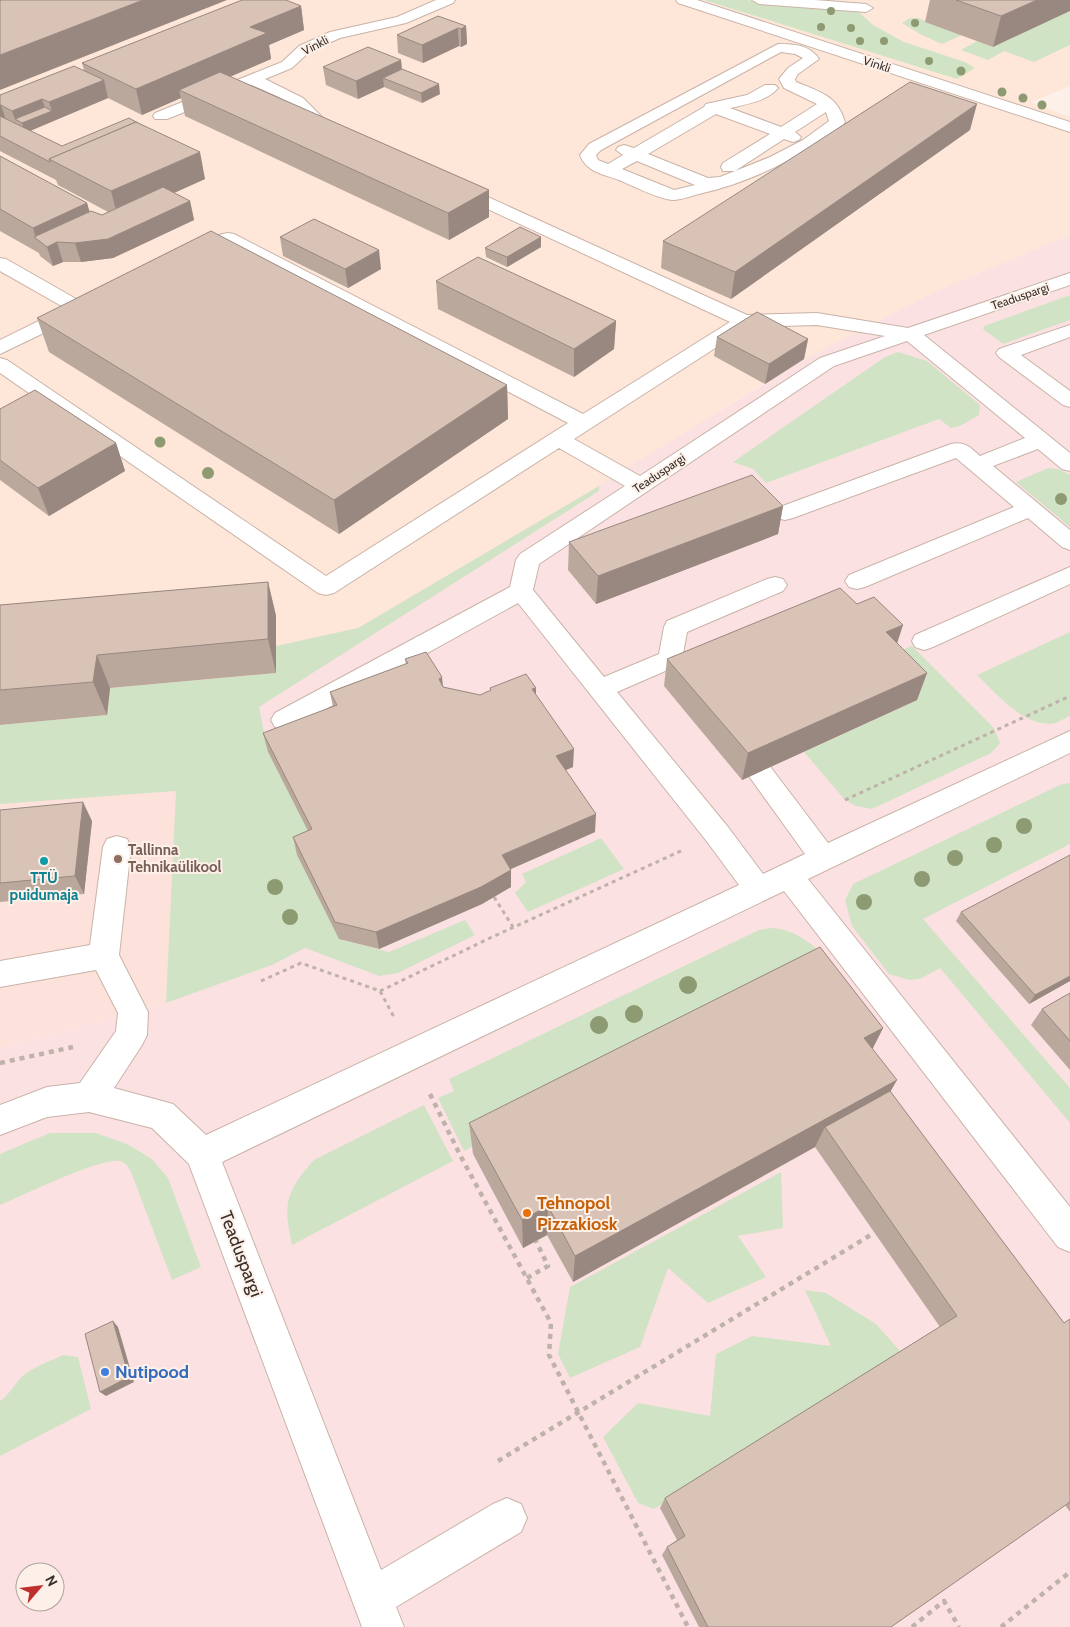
<svg xmlns="http://www.w3.org/2000/svg" width="1070" height="1627" font-family="Cabin,sans-serif">
	<style>
		.commercial { fill: #fce1e3; fill-rule: evenodd }
		.built { fill: #fee6d8 }
		.education { fill: #fce2db }
		.green { fill: #d1e3c5 }
		.lines { fill: none; stroke-linecap: round; stroke-linejoin: round }
		.minor-casing { stroke: #c9b3a7; stroke-width: 2 }
		.path-far1 { stroke: #beb2ab; stroke-width: 3; stroke-dasharray: 4 4; stroke-linecap: butt }
		.path { stroke: #beb2ab; stroke-width: 4.5; stroke-dasharray: 5 5; stroke-linecap: butt }
		.minor { fill: #fff; fill-rule: evenodd }
		.tree { fill: #8d9a72 }
		.wall { fill: #bba89d }
		.shaded-wall { fill: #988880 }
		.building { fill: #d9c3b7; stroke: #988880 }
		.education-dot { fill: #8d6e63; stroke: #fdf0e8; stroke-width: 2 }
		.culture-dot { fill: #0f9aa8; stroke: #fdf0e8; stroke-width: 2 }
		.food-dot { fill: #e8710a; stroke: #fdf0e8; stroke-width: 2 }
		.shop-dot { fill: #3f7fe0; stroke: #fdf0e8; stroke-width: 2 }
		.labels { text-anchor: middle; dominant-baseline: central; stroke-width: 4; stroke-linejoin: round; paint-order: stroke }
		.far-street-label { font-size: 12px; fill: #3a312c; stroke: #fdf0e8 }
		.education-label { font-size: 15px; font-weight: bold; fill: #785e54; stroke: #fdf0e8; text-anchor: start }
		.culture-label { font-size: 15px; font-weight: bold; fill: #0d838f; stroke: #fdf0e8 }
		.near-food-label { font-size: 18px; font-weight: bold; fill: #c56008; stroke: #fdf0e8; text-anchor: start }
		.near-street-label { font-size: 18px; fill: #3a312c; stroke: #fdf0e8 }
		.near-shop-label { font-size: 18px; font-weight: bold; fill: #366cbe; stroke: #fdf0e8; text-anchor: start }
	</style>
	<rect width="100%" height="100%" fill="#fdf0e8"/>
	<!-- commercial -->
	<path class="commercial" d="M1070 235V1627H0V1048L166 1003 272 965 190 728 765 384 804 359 939 290ZM25 1572H55V1602H25Z"/>
	<!-- built -->
	<polygon class="built" points="0,0 1070,0 1070,86 1031,102 1070,117 1070,235 939,290 804,359 502,545 190,728 0,752"/>
	<!-- education -->
	<polygon class="education" points="190,728 272,965 166,1003 0,1048 0,752"/>
	<!-- green -->
	<g class="green">
		<polygon points="704,0 747,0 785,5 847,8 860,13 873,25 904,42 965,62 975,68 957,79"/>
		<polygon points="1070,11 1070,45 1034,62 1004,51 988,60 961,50 977,41 993,47"/>
		<polygon points="910,18 918,18 962,35 942,44 920,34 902,23"/>
		<polygon points="1070,295 1070,320 1003,344 983,329 984,326"/>
		<polygon points="898,352 927,361 980,405 979,415 960,426 951,428 939,419 766,483 753,469 733,462 885,357"/>
		<polygon points="1048,468 1058,469 1070,475 1070,527 1016,482"/>
		<polygon points="599,486 599,491 259,707 268,752 317,847 339,939 389,952 465,920 475,935 398,973 379,976 305,948 272,965 166,1003 176,791 0,804 0,725 107,715 110,688 276,673 276,646 358,628"/>
		<path d="M1070 632V716C1065 718 1060 721 1056 723 1026 730 996 693 977 675Z"/>
		<polygon points="912,646 994,728 1000,743 991,753 872,809 856,806 845,800 804,752 917,700 877,660"/>
		<polygon points="1070,783 1070,844 923,919 1070,1088 1070,1123 940,968 920,979 909,980 889,974 852,926 845,900 853,884 1062,784"/>
		<polygon points="601,838 624,869 528,912 515,893 526,882 522,874"/>
		<path d="M771 928C795 929 810 943 828 958L806 975 464 1151 438 1098 454 1091 449 1079 759 930Z"/>
		<path d="M424 1105 453 1161 292 1245C283 1204 285 1192 314 1160Z"/>
		<path d="M50 1133H96L127 1144 152 1159 168 1178 201 1267 172 1280 131 1172C129 1168 126 1163 120 1161 101 1157 22 1196 0 1205V1154Z"/>
		<polygon points="781,1172 783,1228 738,1236 766,1277 708,1303 668,1268 640,1347 570,1378 558,1354 570,1287"/>
		<polygon points="805,1290 826,1293 876,1324 901,1352 654,1509 638,1503 603,1437 638,1403 710,1416 716,1354 752,1336 831,1346"/>
		<path d="M63 1355 78 1357 91 1409 0 1456V1401C11 1394 14 1383 24 1375 35 1366 51 1361 63 1355Z"/>
	</g>
	<g class="lines">
		<!-- minor casing -->
		<g class="minor-casing">
			<g id="minor">
				<path d="M436 0H455L453 3 406 23 340 38 309 52 292 68 265 79 303 98 325 120 343 129 345 132 343 135C319 141 308 114 291 104 279 96 265 91 252 85L167 119H155L153 116 155 113 282 62 299 46 330 32 397 17Z"/>
				<polygon points="676,0 697,0 1070,122 1070,132 678,3"/>
				<polygon points="752,0 815,0 866,4 873,8 866,12 759,4"/>
				<path d="M778 44C794 44 810 45 819 59L798 74 795 79 796 82C820 92 837 95 845 122L843 125C800 158 751 182 699 194 691 196 681 200 673 200 661 200 631 185 619 180 603 174 586 172 580 155L589 144ZM781 52 795 54 803 58 788 68 779 79 784 88 817 104 781 127 730 108C746 104 768 101 778 88L775 85H765L747 95 706 104 704 107 634 148 624 145 618 147 616 150 623 155 608 164 598 160 596 155 601 150ZM826 112 829 121 803 140 770 157 720 177 708 178 648 154 716 114 770 134 723 163 721 167 723 171H735L784 139 793 142 799 140 801 137 795 132ZM637 161 695 185 674 190 622 169Z"/>
				<path d="M455 182 747 315 817 313 908 328 1070 273V285L924 335 1070 453V471L1062 469 1038 449 993 466 1070 530V550L1062 547 1028 518 865 587 857 589 849 587 845 581 849 575 1014 507 956 458 793 518 785 520 777 518 774 513 777 508 951 444C965 441 971 448 980 456L1025 438 907 341 834 366 539 564 533 590 604 677 659 654 664 627 667 621 767 579 775 577 783 579 787 585 783 591 687 632 682 659 679 665 617 692 728 827 763 874 805 854 751 779 747 772 751 765 760 762 769 765 828 843 1070 731V753L808 879 1070 1207V1252L1058 1247 784 891 222 1162 381 1570 493 1504 507 1498 521 1504 527 1518 521 1532 396 1607 404 1627H362L189 1164 152 1128 89 1112 47 1117 0 1135V1105L47 1087 80 1083 116 1031 118 1013 96 970 0 987V961L90 945 103 847 107 839 117 836 127 839 131 847 119 955 148 1012 147 1035 142 1045 114 1088 173 1104 206 1135 739 885 708 843 518 603 293 727 284 730 275 727 271 720 275 713 510 587 516 560 520 554 625 486 559 448 334 593 326 595 318 593 0 373V358L7 360 326 576 568 423 228 245 198 259 192 260 186 259 183 255 186 251 222 234 228 233 234 234 583 414 730 322 449 191 447 187 449 183ZM817 325 885 336 820 358 640 476 574 439 748 327Z"/>
				<polygon points="0,258 6,259 85,304 88,308 81,315 0,354 0,340 65,308 0,271"/>
				<polygon points="1070,325 1070,337 1021,355 1070,391 1070,407 1063,405 999,357 996,353 999,349"/>
				<polygon points="1070,567 1070,584 933,647 924,650 915,647 912,641 915,635"/>
			</g>
		</g>
		<!-- path-far1 -->
		<g class="path-far1">
			<polyline points="845,800 1070,696"/>
			<polyline points="494,897 513,927"/>
			<polyline points="261,981 301,963 380,991 395,1019"/>
			<polyline points="380,991 490,938 683,850"/>
		</g>
		<!-- path -->
		<g class="path">
			<polyline points="0,1063 73,1047"/>
			<polyline points="430,1094 460,1155 551,1323 549,1355 688,1627"/>
			<polyline points="527,1278 548,1266 536,1241"/>
			<polyline points="498,1461 874,1233"/>
			<polyline points="912,1627 944,1601 959,1627"/>
			<polyline points="1001,1627 1070,1572"/>
		</g>
		<!-- minor -->
		<use href="#minor" class="minor"/>
	</g>
	<!-- trees -->
	<g class="tree">
		<circle cx="831" cy="11" r="4"/>
		<circle cx="915" cy="23" r="4"/>
		<circle cx="821" cy="27" r="4"/>
		<circle cx="851" cy="28" r="4"/>
		<circle cx="860" cy="41" r="4"/>
		<circle cx="884" cy="41" r="4"/>
		<circle cx="929" cy="61" r="4"/>
		<circle cx="961" cy="71" r="4.5"/>
		<circle cx="1002" cy="92" r="4.5"/>
		<circle cx="1023" cy="98" r="4.5"/>
		<circle cx="1042" cy="105" r="4.5"/>
		<circle cx="160" cy="442" r="5.5"/>
		<circle cx="208" cy="473" r="6"/>
		<circle cx="1061" cy="499" r="6"/>
		<circle cx="1024" cy="826" r="8"/>
		<circle cx="994" cy="845" r="8"/>
		<circle cx="955" cy="858" r="8"/>
		<circle cx="922" cy="879" r="8"/>
		<circle cx="275" cy="887" r="8"/>
		<circle cx="864" cy="902" r="8"/>
		<circle cx="290" cy="917" r="8"/>
		<circle cx="688" cy="985" r="9"/>
		<circle cx="634" cy="1014" r="9"/>
		<circle cx="599" cy="1025" r="9"/>
	</g>
	<!-- wall -->
	<g class="wall">
		<polygon points="930,0 1070,0 993,47 925,22"/>
		<polygon points="301,6 304,30 269,45 271,59 230,77 489,190 489,217 449,240 185,116 181,98 142,115 108,98 30,131 62,146 205,179 174,193 190,201 194,220 113,258 81,262 63,262 53,266 40,256 39,253 0,231 0,156 87,203 89,211 102,215 108,212 58,185 56,180 0,151 0,95 84,70 82,63"/>
		<polygon points="466,26 467,44 461,47 459,46 423,63 398,53 397,35"/>
		<polygon points="401,60 402,69 440,94 422,103 384,87 358,99 326,85 323,67"/>
		<polygon points="970,130 731,299 661,268 663,241"/>
		<polygon points="280,237 381,269 348,288 283,256"/>
		<polygon points="541,237 541,247 507,267 486,257 485,248"/>
		<polygon points="436,281 616,321 614,349 574,377 438,309"/>
		<polygon points="37,318 507,385 508,419 339,534 49,352"/>
		<polygon points="717,337 808,339 804,359 765,384 714,356"/>
		<polygon points="0,409 116,443 125,471 49,516 0,480"/>
		<polygon points="783,506 778,534 596,604 568,570 569,542"/>
		<polygon points="268,582 276,616 276,673 110,688 107,715 0,725 0,605"/>
		<polygon points="897,643 927,673 917,700 742,780 664,686 667,659"/>
		<polygon points="405,659 443,687 480,695 490,691 490,688 536,695 573,767 566,770 595,832 511,869 511,887 482,904 379,949 339,939 297,855 293,837 308,831 268,752 263,733 333,707 330,692 406,664"/>
		<polygon points="0,810 92,821 84,894 0,902"/>
		<polygon points="961,912 1070,981 1029,1004 956,921"/>
		<polygon points="1070,993 1070,1070 1031,1025 1042,1009"/>
		<polygon points="883,1028 872,1049 890,1091 1064,1323 1070,1319 1070,1512 1065,1505 891,1627 699,1627 662,1555 667,1547 677,1540 660,1508 665,1498 940,1327 815,1147 573,1282 547,1235 523,1248 473,1154 469,1123"/>
	</g>
	<!-- shaded-wall -->
	<g class="shaded-wall">
		<polygon points="143,0 227,0 0,90 0,55"/>
		<polygon points="1037,0 1070,0 1070,11 993,47 1001,16"/>
		<polygon points="301,6 304,30 269,45 271,59 189,94 179,90 181,98 142,115 136,89 250,27"/>
		<polygon points="466,26 467,44 461,47 461,29"/>
		<polygon points="458,28 459,46 423,63 422,45"/>
		<polygon points="401,60 402,78 383,78 384,87 358,99 356,81"/>
		<polygon points="104,80 108,98 25,133 22,123 15,119 12,111 42,99 47,113 52,111 49,102"/>
		<polygon points="439,84 440,94 422,103 421,93"/>
		<polygon points="977,104 970,130 731,299 735,272"/>
		<polygon points="0,105 1,105 7,123 0,126"/>
		<polygon points="200,152 205,179 118,218 111,191"/>
		<polygon points="489,190 489,217 449,240 448,213"/>
		<polygon points="190,201 194,220 113,258 81,262 75,243"/>
		<polygon points="87,203 95,230 57,242 63,262 53,266 47,247 36,239 33,228"/>
		<polygon points="541,237 541,247 507,267 507,257"/>
		<polygon points="379,250 381,269 348,288 345,269"/>
		<polygon points="616,321 614,349 574,377 574,349"/>
		<polygon points="808,339 804,359 765,384 769,364"/>
		<polygon points="507,385 508,419 339,534 334,500"/>
		<polygon points="116,443 125,471 49,516 38,488"/>
		<polygon points="783,506 778,534 596,604 598,576"/>
		<polygon points="268,582 276,616 276,673 268,639"/>
		<polygon points="903,625 894,653 886,632"/>
		<polygon points="97,655 110,688 107,715 93,682"/>
		<polygon points="927,673 917,700 742,780 748,753"/>
		<polygon points="442,677 444,696 439,679"/>
		<polygon points="536,688 536,707 532,689"/>
		<polygon points="574,749 573,767 556,774 556,756"/>
		<polygon points="83,802 92,821 84,894 75,876"/>
		<polygon points="596,814 595,832 502,873 502,855"/>
		<polygon points="511,870 511,887 482,904 379,949 376,932"/>
		<polygon points="1070,976 1070,981 1029,1004 1035,995"/>
		<polygon points="883,1028 866,1062 864,1038"/>
		<polygon points="897,1080 879,1112 825,1127 815,1147 573,1282 575,1256"/>
		<polygon points="548,1206 547,1235 523,1248 522,1220"/>
		<polygon points="113,1321 118,1327 134,1382 106,1396 100,1392"/>
	</g>
	<!-- building -->
	<g class="building">
		<polygon points="0,0 143,0 0,55"/>
		<polygon points="242,0 286,0 301,6 250,27 267,33 136,89 82,63"/>
		<polygon points="956,0 1037,0 1001,16"/>
		<polygon points="438,16 466,26 461,29 458,28 422,45 397,35"/>
		<polygon points="368,47 401,60 356,81 323,67"/>
		<polygon points="74,66 104,80 49,102 42,99 12,111 1,105 0,105 0,95"/>
		<polygon points="402,69 439,84 421,93 383,78"/>
		<polygon points="220,72 489,190 448,213 179,90"/>
		<polygon points="910,82 977,104 735,272 663,241"/>
		<polygon points="45,107 52,111 22,123 15,119"/>
		<polygon points="0,116 62,146 129,118 145,127 136,122 49,159 50,162 0,136"/>
		<polygon points="136,122 200,152 111,191 49,159"/>
		<polygon points="0,156 87,203 33,228 0,209"/>
		<polygon points="163,187 190,201 108,239 75,243 57,242 47,247 34,237 91,211 102,215"/>
		<polygon points="314,219 379,250 345,269 280,237"/>
		<polygon points="520,227 541,237 507,257 485,248"/>
		<polygon points="211,231 507,385 334,500 37,318"/>
		<polygon points="478,257 616,321 574,349 436,281"/>
		<polygon points="757,312 808,339 769,364 717,337"/>
		<polygon points="35,390 116,443 38,488 0,460 0,409"/>
		<polygon points="752,475 783,506 598,576 569,542"/>
		<polygon points="268,582 268,639 97,655 93,682 0,690 0,605"/>
		<polygon points="840,588 857,604 874,597 903,625 886,632 927,673 748,753 667,659"/>
		<polygon points="426,652 442,677 439,679 443,687 480,695 491,690 490,688 526,674 536,688 532,689 574,749 556,756 596,814 502,855 511,870 481,887 376,932 335,922 293,837 312,829 263,733 337,705 330,692 408,663 405,659"/>
		<polygon points="83,802 75,876 0,883 0,810"/>
		<polygon points="1070,855 1070,976 1035,995 961,912"/>
		<polygon points="820,947 883,1028 864,1038 897,1080 575,1256 548,1206 522,1220 469,1123"/>
		<polygon points="1070,993 1070,1041 1042,1009"/>
		<polygon points="890,1091 1064,1323 1070,1319 1070,1502 891,1627 708,1627 667,1547 685,1536 665,1498 957,1316 825,1127"/>
		<polygon points="113,1321 129,1377 100,1392 85,1334"/>
	</g>
	<!-- markers -->
	<circle class="education-dot" cx="118" cy="859" r="5"/>
	<circle class="culture-dot" cx="44" cy="861" r="5"/>
	<circle class="food-dot" cx="527" cy="1213" r="5"/>
	<circle class="shop-dot" cx="105" cy="1372" r="5"/>
	<g class="labels">
		<!-- far-street labels -->
		<g class="far-street-label">
			<text transform="translate(315 45) rotate(-28)">Vinkli</text>
			<text transform="translate(877 64) rotate(18)">Vinkli</text>
			<text transform="translate(1020 296) rotate(-19)">Teaduspargi</text>
			<text transform="translate(659 473) rotate(-34)">Teaduspargi</text>
		</g>
		<!-- education labels -->
		<g class="education-label">
			<text x="128" y="850">Tallinna<tspan x="128" dy="17">Tehnikaülikool</tspan></text>
		</g>
		<!-- culture labels -->
		<g class="culture-label">
			<text x="44" y="878">TTÜ<tspan x="44" dy="17">puidumaja</tspan></text>
		</g>
		<!-- near-food labels -->
		<g class="near-food-label">
			<text x="537" y="1203">Tehnopol<tspan x="537" dy="21">Pizzakiosk</tspan></text>
		</g>
		<!-- near-street labels -->
		<g class="near-street-label">
			<text transform="translate(241 1254) rotate(69)">Teaduspargi</text>
		</g>
		<!-- near-shop labels -->
		<g class="near-shop-label">
			<text x="115" y="1372">Nutipood</text>
		</g>
	</g>
	<!-- north arrow -->
	<g transform="translate(40 1587) rotate(62)"><circle r="24" fill="#fdf0e8" stroke="#afa49d"/>
	<path d="M0-4L9 19L0 12L-9 19Z" fill="#bd2e2d"/>
	<text y="-8" font-size="14" font-weight="bold" text-anchor="middle" fill="#3a312c">N</text>
	</g>
</svg>
